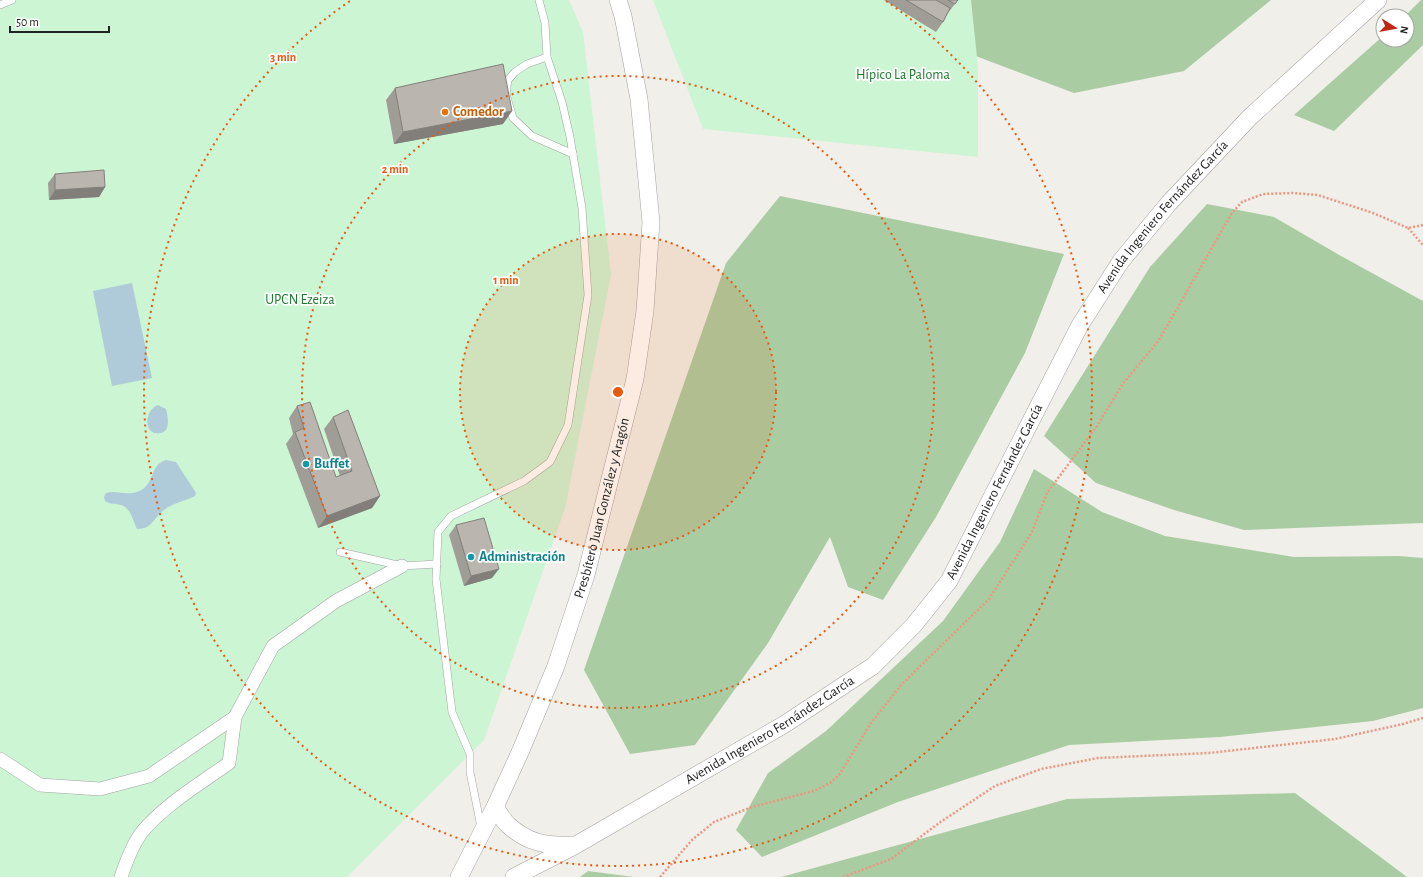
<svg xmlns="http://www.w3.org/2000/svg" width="1423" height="877" font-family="'Alegreya Sans',sans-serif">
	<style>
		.forest { fill: #aacca3 }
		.park { fill: #ccf5d4 }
		.water { fill: #afcbda }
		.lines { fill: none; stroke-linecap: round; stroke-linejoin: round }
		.service-casing { stroke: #a3a3a3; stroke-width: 8 }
		.minor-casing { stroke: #a3a3a3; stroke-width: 14 }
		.tertiary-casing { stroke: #a3a3a3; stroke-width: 18 }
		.path { stroke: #ed967f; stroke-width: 2.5; stroke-dasharray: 2 2; stroke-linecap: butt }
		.service { stroke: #fff; stroke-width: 7 }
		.minor { stroke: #fff; stroke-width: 13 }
		.tertiary { stroke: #fff; stroke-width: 17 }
		.wall { fill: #a09c96 }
		.shaded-wall { fill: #827f7a }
		.building { fill: #bab5af; stroke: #827f7a }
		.ring { fill: none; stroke: #e8590c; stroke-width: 2; stroke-dasharray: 2 4 }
		.food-dot { fill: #e8710a; stroke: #fff; stroke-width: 1.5 }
		.culture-dot { fill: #0f9aa8; stroke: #fff; stroke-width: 1.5 }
		.labels { text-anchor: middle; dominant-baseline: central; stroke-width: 3.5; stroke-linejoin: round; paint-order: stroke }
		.park-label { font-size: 14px; fill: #17782a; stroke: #fff }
		.food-label { font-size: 14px; font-weight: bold; fill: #c56008; stroke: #fff; text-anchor: start }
		.street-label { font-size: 14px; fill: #222; stroke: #fff }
		.culture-label { font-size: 14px; font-weight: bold; fill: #0d838f; stroke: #fff; text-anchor: start }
		.centre { fill: #e8590c; stroke: #fff; stroke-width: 2 }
		.ring-label { font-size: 12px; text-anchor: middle; font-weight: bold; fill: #e8590c; stroke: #fff; stroke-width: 3.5; stroke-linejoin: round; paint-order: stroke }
	</style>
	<rect width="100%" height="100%" fill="#f1efea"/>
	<!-- forest -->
	<g class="forest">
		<polygon points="964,0 1271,0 1184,71 1074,93 973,55"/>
		<polygon points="1421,0 1423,0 1423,45 1334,131 1294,115 1383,36 1383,40 1407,40 1407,16 1405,16"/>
		<polygon points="780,196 1064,254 1025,353 936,517 883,600 848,587 830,537 768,643 695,745 630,754 584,670 726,263"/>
		<polygon points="1207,204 1274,217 1341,256 1423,301 1423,523 1244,530 1174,510 1096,483 1044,436 1150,267"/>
		<polygon points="1034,469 1102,512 1165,536 1294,557 1399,556 1423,558 1423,708 1373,721 1220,737 1069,745 898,802 762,857 736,830 768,773 826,731 943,621 1000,542"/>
		<polygon points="1295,793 1407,877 781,877 1067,799"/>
		<polygon points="588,871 634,877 580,877"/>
	</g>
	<!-- park -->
	<g class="park">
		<polygon points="0,0 569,0 583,32 611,275 565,508 484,740 347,877 0,877"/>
		<polygon points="653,0 971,0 978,67 978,157 703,129"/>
	</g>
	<!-- water -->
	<g class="water">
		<polygon points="132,283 152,378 112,386 93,291"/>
		<path d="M158 405 166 409C168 417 171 432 160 433 159 434 155 433 154 433 142 427 148 408 158 405Z"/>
		<path d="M166 460 176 462 196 493 195 496C185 501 173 503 164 510 153 518 153 529 137 529 133 521 131 508 121 505 114 503 111 505 105 501L104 497 106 493C118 489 130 498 143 489 154 481 151 464 166 460Z"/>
	</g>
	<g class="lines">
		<!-- service casing -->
		<g class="service-casing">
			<g id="service">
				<polyline points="0,5 12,0"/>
				<polyline points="547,57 527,64 515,72 508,80 506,94 513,118 532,136 573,154"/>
				<polyline points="340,552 402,566 437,564"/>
				<polyline points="481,827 470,772 470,754 452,712 436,579 438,532 451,516 524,481 550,462 568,425 588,295 582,208 570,137 562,102 547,57 545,23 539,0"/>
			</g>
		</g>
		<!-- minor casing -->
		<g class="minor-casing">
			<g id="minor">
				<polyline points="0,759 40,785 100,789 149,776 235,717"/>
				<path d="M121 877C126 862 132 845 142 832 163 806 201 783 229 763L235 717 273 646 336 601 402 566"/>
			</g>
		</g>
		<!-- tertiary casing -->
		<g class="tertiary-casing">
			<g id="tertiary">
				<path d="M495 807C499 813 503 820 508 825 528 843 546 846 572 845"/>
				<path id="s1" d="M459 877 495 807 521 750 556 666 586 575 635 379 645 311 651 222 639 99 623 16 618 0"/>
				<path id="s2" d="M514 877 576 845 785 724 873 666 914 625 949 581 1080 325 1121 261 1169 203 1250 117 1378 0"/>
			</g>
		</g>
		<!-- path -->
		<g class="path">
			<polyline points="1408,228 1423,245"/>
			<polyline points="660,877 692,840 714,822 752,807 814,791 830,783 839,775 871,723 902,684 989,599 1032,532 1047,493 1097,426 1122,385 1159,340 1232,213 1242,202 1263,194 1293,193 1318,195 1373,213 1408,228 1423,225"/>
			<polyline points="843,877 891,859 939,823 995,786 1041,769 1098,758 1209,753 1335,739 1403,724 1423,718"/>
		</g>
		<!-- service -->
		<use href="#service" class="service"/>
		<!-- minor -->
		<use href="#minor" class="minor"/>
		<!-- tertiary -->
		<use href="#tertiary" class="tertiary"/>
	</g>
	<!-- wall -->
	<g class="wall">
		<polygon points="884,0 958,0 948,13 943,22 936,32"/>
		<polygon points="395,88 503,124 394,144 386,100"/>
		<polygon points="55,174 105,187 99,197 49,200 48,183"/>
		<polygon points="297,406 336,477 340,476 324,429 333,417 380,496 372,508 318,528 286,444 293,434 289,418"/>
		<polygon points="456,525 492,578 464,586 449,535"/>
	</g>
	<!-- shaded-wall -->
	<g class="shaded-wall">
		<polygon points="512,111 503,124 394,144 403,132"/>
		<polygon points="105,187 99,197 49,200 55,190"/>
		<polygon points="380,496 372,508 318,528 327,516"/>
		<polygon points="499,569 492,578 464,586 471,576"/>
	</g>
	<!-- building -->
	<g class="building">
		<polygon points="906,0 936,0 950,8 943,22"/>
		<polygon points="948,0 958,0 955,4"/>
		<polygon points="503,64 512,111 403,132 395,88"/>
		<polygon points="104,170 105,187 55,190 55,174"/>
		<polygon points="310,402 336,477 352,471 333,417 348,410 380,496 327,516 295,432 304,428 297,406"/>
		<polygon points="484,518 499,569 471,576 456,525"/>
	</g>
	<!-- distance rings -->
	<circle cx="618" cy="392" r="158" fill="#e8590c" fill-opacity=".12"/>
	<g class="ring">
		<circle cx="618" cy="392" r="158"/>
		<circle cx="618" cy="392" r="316"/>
		<path d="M886 1A474 474 0 1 1 350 1"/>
	</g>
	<!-- markers -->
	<circle class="food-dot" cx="445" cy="112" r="4"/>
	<g class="culture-dot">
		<circle cx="306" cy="464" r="4"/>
		<circle cx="471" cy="557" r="4"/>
	</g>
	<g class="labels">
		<!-- park labels -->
		<g class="park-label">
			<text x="903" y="75">Hípico La Paloma</text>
			<text x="300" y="300">UPCN Ezeiza</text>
		</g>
		<!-- food labels -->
		<g class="food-label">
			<text x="453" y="112">Comedor</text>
		</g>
		<!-- street labels -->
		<g class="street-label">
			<text stroke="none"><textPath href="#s2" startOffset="955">Avenida Ingeniero Fernández García</textPath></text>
			<text stroke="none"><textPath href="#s2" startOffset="631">Avenida Ingeniero Fernández García</textPath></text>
			<text stroke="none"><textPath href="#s1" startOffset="397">Presbítero Juan González y Aragón</textPath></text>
			<text stroke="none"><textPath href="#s2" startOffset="295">Avenida Ingeniero Fernández García</textPath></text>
		</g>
		<!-- culture labels -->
		<g class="culture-label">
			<text x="314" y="464">Buffet</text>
			<text x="479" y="557">Administración</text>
		</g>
	</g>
	<circle cx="618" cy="392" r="6" class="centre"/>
	<g class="ring-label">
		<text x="283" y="61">3 min</text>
		<text x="395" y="173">2 min</text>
		<text x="506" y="284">1 min</text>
	</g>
	<!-- north arrow -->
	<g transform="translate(1395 28) rotate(101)"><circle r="19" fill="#ffffff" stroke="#a7a7a7"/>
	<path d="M0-3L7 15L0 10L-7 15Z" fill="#bf2714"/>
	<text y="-6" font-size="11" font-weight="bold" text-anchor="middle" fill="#222222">N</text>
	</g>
	<!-- scale -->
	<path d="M10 26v6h99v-6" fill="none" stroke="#222222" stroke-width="2"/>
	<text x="16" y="26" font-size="12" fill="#222222" stroke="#ffffff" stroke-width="3" paint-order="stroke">50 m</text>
</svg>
